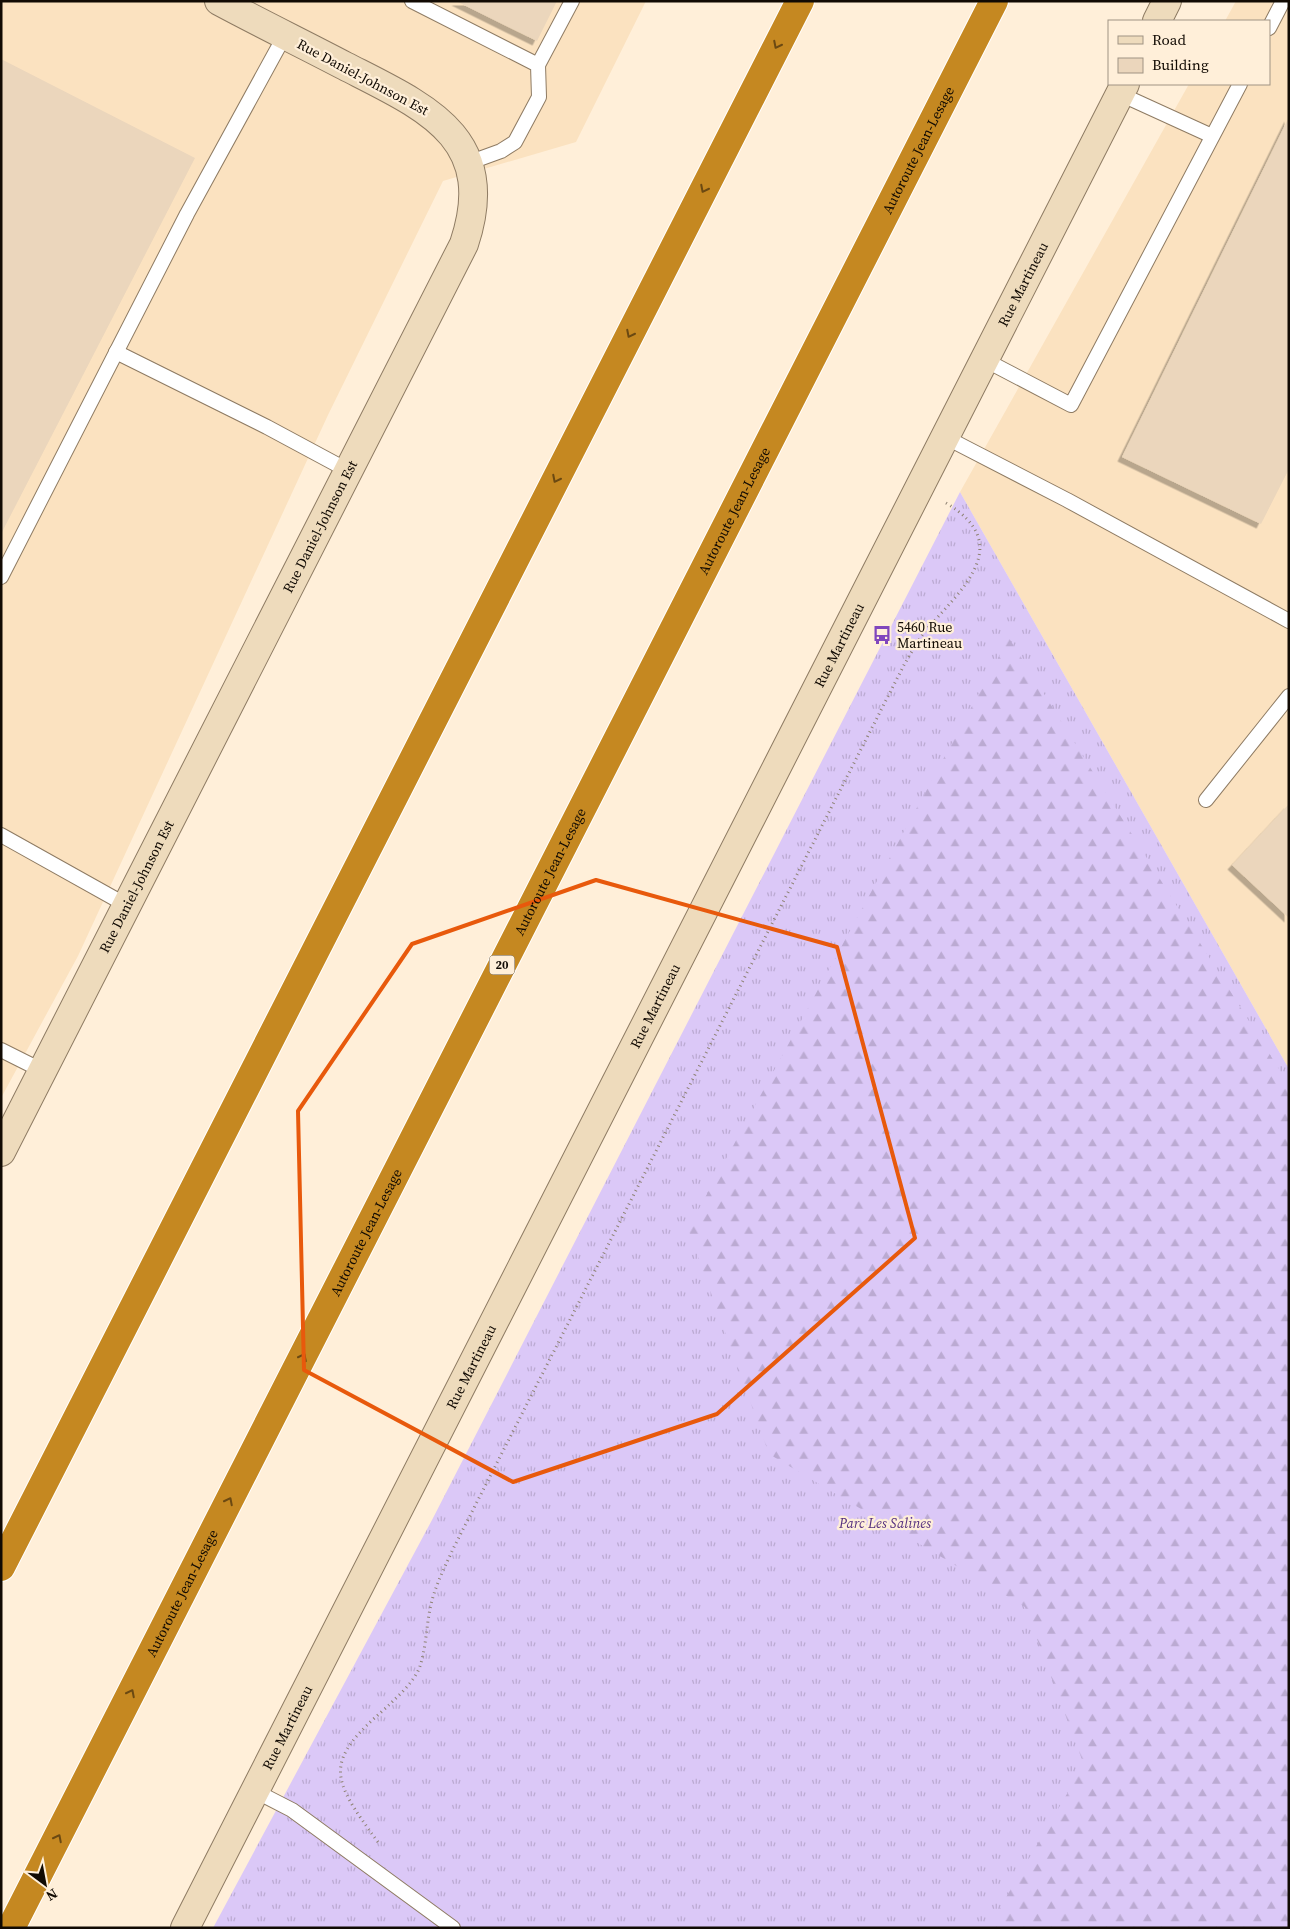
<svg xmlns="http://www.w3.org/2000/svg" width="1290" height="1929" font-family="'Source Serif 4',serif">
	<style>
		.built { fill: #fbe2c0 }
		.grass { fill: url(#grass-tufts) }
		.forest { fill: url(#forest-firs) }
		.building { fill: #ebd6bc; filter: url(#shadow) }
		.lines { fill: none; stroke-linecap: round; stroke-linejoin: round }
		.lane-casing { stroke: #8e7b63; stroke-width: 16 }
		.secondary-casing { stroke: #8e7b63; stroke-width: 30 }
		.highway-casing { stroke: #fff; stroke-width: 30 }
		.path { stroke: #8e8273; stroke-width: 3; stroke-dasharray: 1 4; stroke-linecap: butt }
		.lane { stroke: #fff; stroke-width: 14 }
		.secondary { stroke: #eedbbc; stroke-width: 28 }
		.highway { stroke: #c58821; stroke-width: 28 }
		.oneway { stroke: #6b4912 }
		.marked { fill: none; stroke: #e8590c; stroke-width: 4; stroke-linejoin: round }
		.labels { text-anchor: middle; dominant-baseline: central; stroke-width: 4.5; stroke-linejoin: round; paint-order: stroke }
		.shield { fill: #ffefd9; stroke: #584f43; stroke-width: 1 }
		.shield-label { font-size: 12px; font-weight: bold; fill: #110a03 }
		.street-label { font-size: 14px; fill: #110a03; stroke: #ffefd9 }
		.poi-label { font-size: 14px; fill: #110a03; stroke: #ffefd9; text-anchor: start }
		.park-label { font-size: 14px; font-style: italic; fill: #552f7f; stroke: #ffefd9 }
	</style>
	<defs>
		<pattern id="grass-tufts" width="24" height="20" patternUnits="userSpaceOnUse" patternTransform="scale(1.25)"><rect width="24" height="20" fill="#dbc8f7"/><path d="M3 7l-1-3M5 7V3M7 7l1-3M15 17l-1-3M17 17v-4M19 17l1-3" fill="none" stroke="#bbaad2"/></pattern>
		<pattern id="forest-firs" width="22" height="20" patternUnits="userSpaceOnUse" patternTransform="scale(1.25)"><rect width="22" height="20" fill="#dbc8f7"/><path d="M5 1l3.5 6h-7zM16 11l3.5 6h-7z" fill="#bbaad2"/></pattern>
		<filter id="shadow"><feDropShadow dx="-4.5" dy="4.5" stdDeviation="0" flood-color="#0004"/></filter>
	</defs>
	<rect width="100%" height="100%" fill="#ffefd9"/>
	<!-- built -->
	<g class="built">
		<polygon points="1,1 646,1 576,142 443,181 328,415 78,956 1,1098"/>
		<polygon points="1236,1 1289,1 1289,1069 960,492 1189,84 1269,84 1269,21 1225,21"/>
	</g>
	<!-- grass -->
	<polygon class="grass" points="960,492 1289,1069 1289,1928 213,1928 432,1520"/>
	<!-- forest -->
	<polygon class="forest" points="1009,638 1289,1085 1289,1928 988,1928 1084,1765 1025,1607 769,1454 688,1229"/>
	<!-- building -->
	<g class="building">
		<polygon points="456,1 557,1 537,41"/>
		<polygon points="1,59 195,158 1,534"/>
		<polygon points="1289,117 1289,469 1261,524 1122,457"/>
		<polygon points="1289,804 1289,918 1232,865"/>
	</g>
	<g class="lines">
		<!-- lane casing -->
		<g class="lane-casing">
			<g id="lane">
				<polyline points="412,1 538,65 539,97 515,142 501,151 468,163"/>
				<polyline points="1269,28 1283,1"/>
				<polyline points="538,65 572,1"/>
				<polyline points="1120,94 1212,136"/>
				<polyline points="116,352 267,427 347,470"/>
				<polyline points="985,360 1071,405 1240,84"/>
				<polyline points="945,437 1067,500 1289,621"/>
				<polyline points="1,577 187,214 285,35"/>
				<polyline points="1206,800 1289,696"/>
				<polyline points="1,835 128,906"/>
				<polyline points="1,1050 43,1071"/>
				<polyline points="255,1791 292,1810 453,1928"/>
			</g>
		</g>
		<!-- secondary casing -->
		<g class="secondary-casing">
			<g id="secondary">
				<polyline points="1157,21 1167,1"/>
				<path id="s1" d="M1 1152 464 244C500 137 425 107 345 66 303 44 260 23 219 1"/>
				<path id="s2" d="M185 1928 1125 84"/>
			</g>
		</g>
		<!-- highway casing -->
		<g class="highway-casing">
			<g id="highway">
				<polyline points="1,1567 800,1"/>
				<path id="s3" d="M11 1928 994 1"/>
			</g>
		</g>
		<!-- path -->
		<path class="path" d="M378 1842C330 1777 323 1762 387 1707 398 1696 412 1684 419 1669 426 1650 426 1629 430 1609 434 1588 444 1569 453 1549L904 665C911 653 918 640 927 629 963 588 1015 544 946 503"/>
		<!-- lane -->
		<use href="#lane" class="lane"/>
		<!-- secondary -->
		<use href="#secondary" class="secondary"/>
		<!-- highway -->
		<use href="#highway" class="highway"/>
	</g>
	<!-- one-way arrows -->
	<defs><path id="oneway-chevron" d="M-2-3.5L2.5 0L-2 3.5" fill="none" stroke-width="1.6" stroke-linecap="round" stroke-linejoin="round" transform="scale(1.25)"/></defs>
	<g class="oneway">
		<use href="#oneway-chevron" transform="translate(777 45) rotate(117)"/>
		<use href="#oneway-chevron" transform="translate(704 189) rotate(117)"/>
		<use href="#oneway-chevron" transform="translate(630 334) rotate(117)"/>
		<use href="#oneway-chevron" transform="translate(556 479) rotate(117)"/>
		<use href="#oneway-chevron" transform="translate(303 1357) rotate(-63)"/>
		<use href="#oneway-chevron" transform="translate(229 1501) rotate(-63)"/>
		<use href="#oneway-chevron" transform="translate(131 1693) rotate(-63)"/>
		<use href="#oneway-chevron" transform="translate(58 1838) rotate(-63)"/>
	</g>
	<!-- marked area -->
	<path class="marked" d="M596 880 837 947 915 1238 717 1414 513 1482 304 1370 298 1111 412 944Z"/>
	<!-- icons -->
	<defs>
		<g id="bus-bare" transform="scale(1.5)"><path d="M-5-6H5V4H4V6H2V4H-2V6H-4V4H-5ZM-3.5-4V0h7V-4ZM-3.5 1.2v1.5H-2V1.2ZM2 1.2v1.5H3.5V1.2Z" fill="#8046bd" stroke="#ffefd9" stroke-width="2.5" paint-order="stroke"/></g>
	</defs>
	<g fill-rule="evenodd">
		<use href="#bus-bare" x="882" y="635"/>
	</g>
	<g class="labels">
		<!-- shield labels -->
		<rect class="shield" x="489.5" y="955.5" width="25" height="19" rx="4"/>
		<g class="shield-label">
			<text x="502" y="965">20</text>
		</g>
		<!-- street labels -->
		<g class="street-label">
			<text transform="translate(363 77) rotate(28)">Rue Daniel-Johnson Est</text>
			<text stroke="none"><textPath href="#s3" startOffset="1996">Autoroute Jean-Lesage</textPath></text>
			<text stroke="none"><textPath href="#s2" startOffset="1845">Rue Martineau</textPath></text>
			<text stroke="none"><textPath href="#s3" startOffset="1591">Autoroute Jean-Lesage</textPath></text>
			<text stroke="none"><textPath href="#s1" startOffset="702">Rue Daniel-Johnson Est</textPath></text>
			<text stroke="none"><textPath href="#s2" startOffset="1440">Rue Martineau</textPath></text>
			<text stroke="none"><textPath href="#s3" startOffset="1186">Autoroute Jean-Lesage</textPath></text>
			<text stroke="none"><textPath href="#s1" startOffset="298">Rue Daniel-Johnson Est</textPath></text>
			<text stroke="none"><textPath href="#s2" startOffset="1035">Rue Martineau</textPath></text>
			<text stroke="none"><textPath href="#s3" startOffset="781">Autoroute Jean-Lesage</textPath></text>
			<text stroke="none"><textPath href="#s2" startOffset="630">Rue Martineau</textPath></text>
			<text stroke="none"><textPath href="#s3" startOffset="376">Autoroute Jean-Lesage</textPath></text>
			<text stroke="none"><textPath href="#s2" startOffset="225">Rue Martineau</textPath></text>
		</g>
		<!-- poi labels -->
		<g class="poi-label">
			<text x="897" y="627">5460 Rue<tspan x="897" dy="16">Martineau</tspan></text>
		</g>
		<!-- park labels -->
		<g class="park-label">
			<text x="885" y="1523">Parc Les Salines</text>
		</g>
	</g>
	<!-- border -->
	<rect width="1290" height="1929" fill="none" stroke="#110a03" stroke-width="5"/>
	<!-- legend -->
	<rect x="1108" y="20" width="162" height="65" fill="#ffefd9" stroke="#a09383"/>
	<rect x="1118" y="36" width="25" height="8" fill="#eedbbc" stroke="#a09383"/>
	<text x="1152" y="45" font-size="15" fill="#110a03">Road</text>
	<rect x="1118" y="58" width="25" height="15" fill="#ebd6bc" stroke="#a09383"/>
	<text x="1152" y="70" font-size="15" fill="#110a03">Building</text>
	<!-- north arrow -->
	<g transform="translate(45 1884) rotate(148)" stroke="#ffefd9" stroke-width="4" paint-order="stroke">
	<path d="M0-4L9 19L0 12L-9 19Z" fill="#110a03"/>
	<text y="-8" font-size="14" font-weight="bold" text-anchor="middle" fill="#110a03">N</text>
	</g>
</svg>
